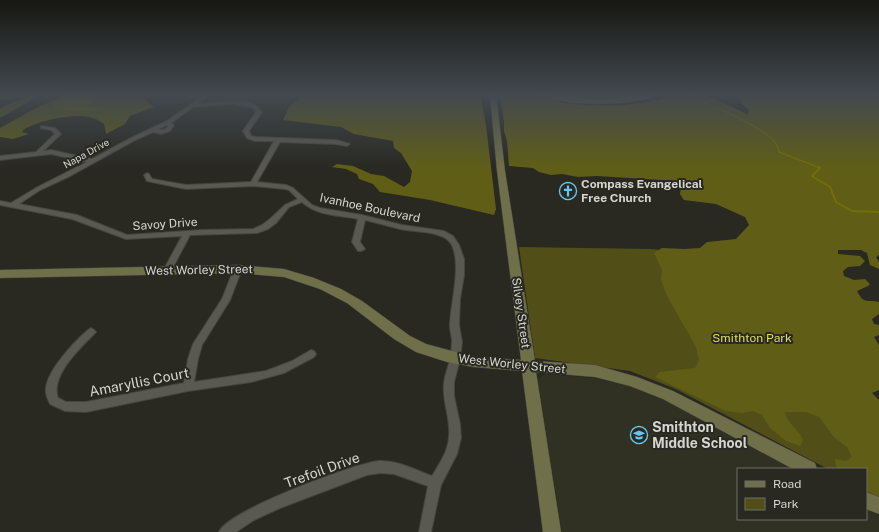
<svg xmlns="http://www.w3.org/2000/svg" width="879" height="532" font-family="'Public Sans',sans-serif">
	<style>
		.built { fill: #313123 }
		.green { fill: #514f17 }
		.forest { fill: #605e16 }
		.water { fill: #726f04 }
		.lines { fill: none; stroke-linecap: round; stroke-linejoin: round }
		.stream-far1 { stroke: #726f04; stroke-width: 1.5 }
		.stream { stroke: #726f04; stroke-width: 2 }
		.street-casing { stroke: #45453e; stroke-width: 2 }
		.secondary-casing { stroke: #45453e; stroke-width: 1 }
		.street { fill: #595951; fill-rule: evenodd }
		.secondary { fill: #6f6f4a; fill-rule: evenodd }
		.labels { text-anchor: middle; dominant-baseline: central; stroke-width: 4; stroke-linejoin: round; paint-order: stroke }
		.far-street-label { font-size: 10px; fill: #d5d5d0; stroke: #292922 }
		.poi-label { font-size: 12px; font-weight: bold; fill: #d5d5d0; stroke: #292922; text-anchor: start }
		.street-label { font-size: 12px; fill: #d5d5d0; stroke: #292922 }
		.park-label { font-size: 12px; fill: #dfdc64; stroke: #292922 }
		.near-street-label { font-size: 14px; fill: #d5d5d0; stroke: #292922 }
		.near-poi-label { font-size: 14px; font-weight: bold; fill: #d5d5d0; stroke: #292922; text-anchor: start }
	</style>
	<rect width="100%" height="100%" fill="#292922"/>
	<!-- built -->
	<polygon class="built" points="545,374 593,378 630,386 670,402 792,469 738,469 738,519 866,519 866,509 879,516 879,532 562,532 538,380"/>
	<!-- green -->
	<polygon class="green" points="519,247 650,249 806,262 866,469 828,469 676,389 630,371 535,358"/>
	<!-- forest -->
	<g class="forest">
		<polygon points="0,94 2,95 42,94 0,118 0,108 25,97 0,100"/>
		<path d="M70 94H134L138 95 154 107 130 116 125 124 106 134 104 124C101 122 97 119 93 118 77 112 38 120 23 130L22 132 29 134 13 139 0 137V128L40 106Z"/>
		<polygon points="292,94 480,94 486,125 496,209 494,215 430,200 380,192 373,184 359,179 357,174 346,169 332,167 337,164 353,166 371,174 384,176 404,187 410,182 412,171 401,153 394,148 393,141 354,134 341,127 283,120 289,107 300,98"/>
		<path d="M500 94H529L564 103 587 105H626L648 102 661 99 668 94H698L713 98 747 114 749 112 748 109 741 104V98L733 94H879V255L876 257 879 262V269L870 265 867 253 861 250H838V254L860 256 865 261 860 266 848 267 843 271 844 276 854 280 865 279 870 284 868 286 857 291C864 305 867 299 879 302V314L872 319 874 324 879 325V335L874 337 879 345V390L872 393 879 400V498L866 491V469H838L836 466 835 459 846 461 852 457 847 447 834 437 819 417 806 412H785C787 424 798 428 803 440L800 446 786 441 770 428 762 415 753 411 742 413 726 411 655 377 660 372 695 368 699 360 696 347 666 294 661 279 662 270 654 253 662 248 685 249 700 248 707 242 736 239 749 225 745 217 716 204 684 200 680 194 682 183 678 181 597 176 578 177 562 174 551 175 539 172 533 168 509 166 507 141 504 131V123Z"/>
		<path d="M553 94H649C623 102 579 104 553 94Z"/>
	</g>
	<!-- water -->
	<polygon class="water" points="72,94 89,94 95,97 88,106 101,109 79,112 53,108 56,101"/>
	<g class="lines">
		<!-- stream-far1 -->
		<path class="stream-far1" d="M685 94C704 103 779 130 779 152L820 168"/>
		<!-- stream -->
		<polyline class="stream" points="818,167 820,168 812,176 830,187 836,202 852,211 879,212"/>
		<!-- street casing -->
		<g class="street-casing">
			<g id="street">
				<path d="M205 94H210L197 104C213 104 241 97 255 105 258 106 260 110 262 112L249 131 251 136 256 137 336 140 350 144 347 146 336 144 280 142 257 182 286 185 293 188 312 205 320 208 362 215 402 225 444 231 453 236 459 245 464 259V275L460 299 459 325 462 342 460 359 454 382V396L460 424 461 438 457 454 441 485 431 532H419L428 486 394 474 380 473 367 475 280 508 254 520 236 532H219C227 511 355 463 379 461 398 460 415 470 432 476 439 464 448 452 449 437 451 419 442 401 444 383 445 374 449 365 451 356 451 351 452 346 452 341 452 335 449 329 450 323 451 302 464 255 448 240 438 231 413 232 400 229 389 226 377 223 365 220L360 242 365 249 361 251H358L352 242 358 219C339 215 317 216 302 202L289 207 276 223 268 229 257 233 190 235 171 271 167 274 163 271 182 236 126 239 72 219 0 205V201L11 203 36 188 87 162 51 154 0 160V156L36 152 55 134 51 130 41 128V126L55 128 61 134 43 151 51 150 92 159 131 138 167 121ZM232 104 252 107 256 112 243 131 247 138 255 141H274L251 182 186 185 152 179 149 174 147 173 144 175 147 181 186 189 253 186 285 189 289 190 298 199 285 205 270 219 262 225 253 229 202 230 127 235 77 215 19 204 40 190 68 177 135 140 153 132 161 134 170 131 174 125 171 123 193 107ZM167 125 168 126 166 129 161 130 158 129Z"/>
				<path d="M238 266 242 269 230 300 202 345 198 359 194 382 266 371 292 361 311 350 314 351 316 354 314 357 284 373 251 382 188 391 86 412 65 411 50 404C49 401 46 396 46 393 43 374 75 341 88 330L91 328 94 330 96 332 94 334C80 348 50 376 58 398L66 402H86L184 383 188 359 193 344 222 299 234 269Z"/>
			</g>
		</g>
		<!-- secondary casing -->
		<g class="secondary-casing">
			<g id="secondary">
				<polygon points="490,94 496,94 505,171 535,361 595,365 637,377 673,391 815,463 817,469 793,469 663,399 630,386 595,377 536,372 561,532 543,532 522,371 474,367 447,362 416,352 394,339 347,303 320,289 284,277 238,273 0,278 0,270 238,265 284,269 314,278 341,289 362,301 410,336 426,344 474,357 521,360 497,171"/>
				<path d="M538 94 598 100 659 94C641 107 556 107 538 94Z"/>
				<polygon points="866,492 879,497 879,514 866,509"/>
			</g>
		</g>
		<!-- street -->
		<use href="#street" class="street"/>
		<!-- secondary -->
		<use href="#secondary" class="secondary"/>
	</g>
	<!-- sky -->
	<linearGradient id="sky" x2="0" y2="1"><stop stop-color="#171713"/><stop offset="0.56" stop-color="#43494f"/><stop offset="1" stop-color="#43494f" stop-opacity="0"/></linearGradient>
	<rect width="879" height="169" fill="url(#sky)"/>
	<!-- icons -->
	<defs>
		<g id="church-ring" transform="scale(0.9)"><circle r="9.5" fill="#292922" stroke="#68c4f0" stroke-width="1.5"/><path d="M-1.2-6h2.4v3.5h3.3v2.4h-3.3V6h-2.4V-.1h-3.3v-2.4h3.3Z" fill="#68c4f0"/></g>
		<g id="school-ring" transform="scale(0.9)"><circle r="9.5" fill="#292922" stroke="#68c4f0" stroke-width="1.5"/><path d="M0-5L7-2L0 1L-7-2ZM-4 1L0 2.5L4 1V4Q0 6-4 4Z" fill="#68c4f0"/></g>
	</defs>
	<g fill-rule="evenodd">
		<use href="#church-ring" x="568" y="191"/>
		<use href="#school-ring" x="639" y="435"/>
	</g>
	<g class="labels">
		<!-- far-street labels -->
		<g class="far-street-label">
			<text transform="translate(86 153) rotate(-29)">Napa Drive</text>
		</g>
		<!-- poi labels -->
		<g class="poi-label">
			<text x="581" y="184">Compass Evangelical<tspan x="581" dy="14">Free Church</tspan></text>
		</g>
		<!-- street labels -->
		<g class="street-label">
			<text transform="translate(370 208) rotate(12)">Ivanhoe Boulevard</text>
			<text transform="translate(165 224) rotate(-4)">Savoy Drive</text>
			<text transform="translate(199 270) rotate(-1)">West Worley Street</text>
			<text transform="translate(521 313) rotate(82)">Silvey Street</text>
			<text transform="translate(512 364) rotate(6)">West Worley Street</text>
		</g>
		<!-- park labels -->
		<g class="park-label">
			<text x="752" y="338">Smithton Park</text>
		</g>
		<!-- near-street labels -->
		<g class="near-street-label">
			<text transform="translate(139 382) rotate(-11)">Amaryllis Court</text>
			<text transform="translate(322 470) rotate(-20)">Trefoil Drive</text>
		</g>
		<!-- near-poi labels -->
		<g class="near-poi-label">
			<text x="652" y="427">Smithton<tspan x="652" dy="16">Middle School</tspan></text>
		</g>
	</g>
	<!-- legend -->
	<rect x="737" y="468" width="130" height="52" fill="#292922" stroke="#6e6e68"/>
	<rect x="745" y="481" width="20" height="6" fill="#6f6f4a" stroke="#6e6e68"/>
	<text x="773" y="488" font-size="12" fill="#d5d5d0">Road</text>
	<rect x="745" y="498" width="20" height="12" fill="#514f17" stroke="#6e6e68"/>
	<text x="773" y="508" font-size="12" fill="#d5d5d0">Park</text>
</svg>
